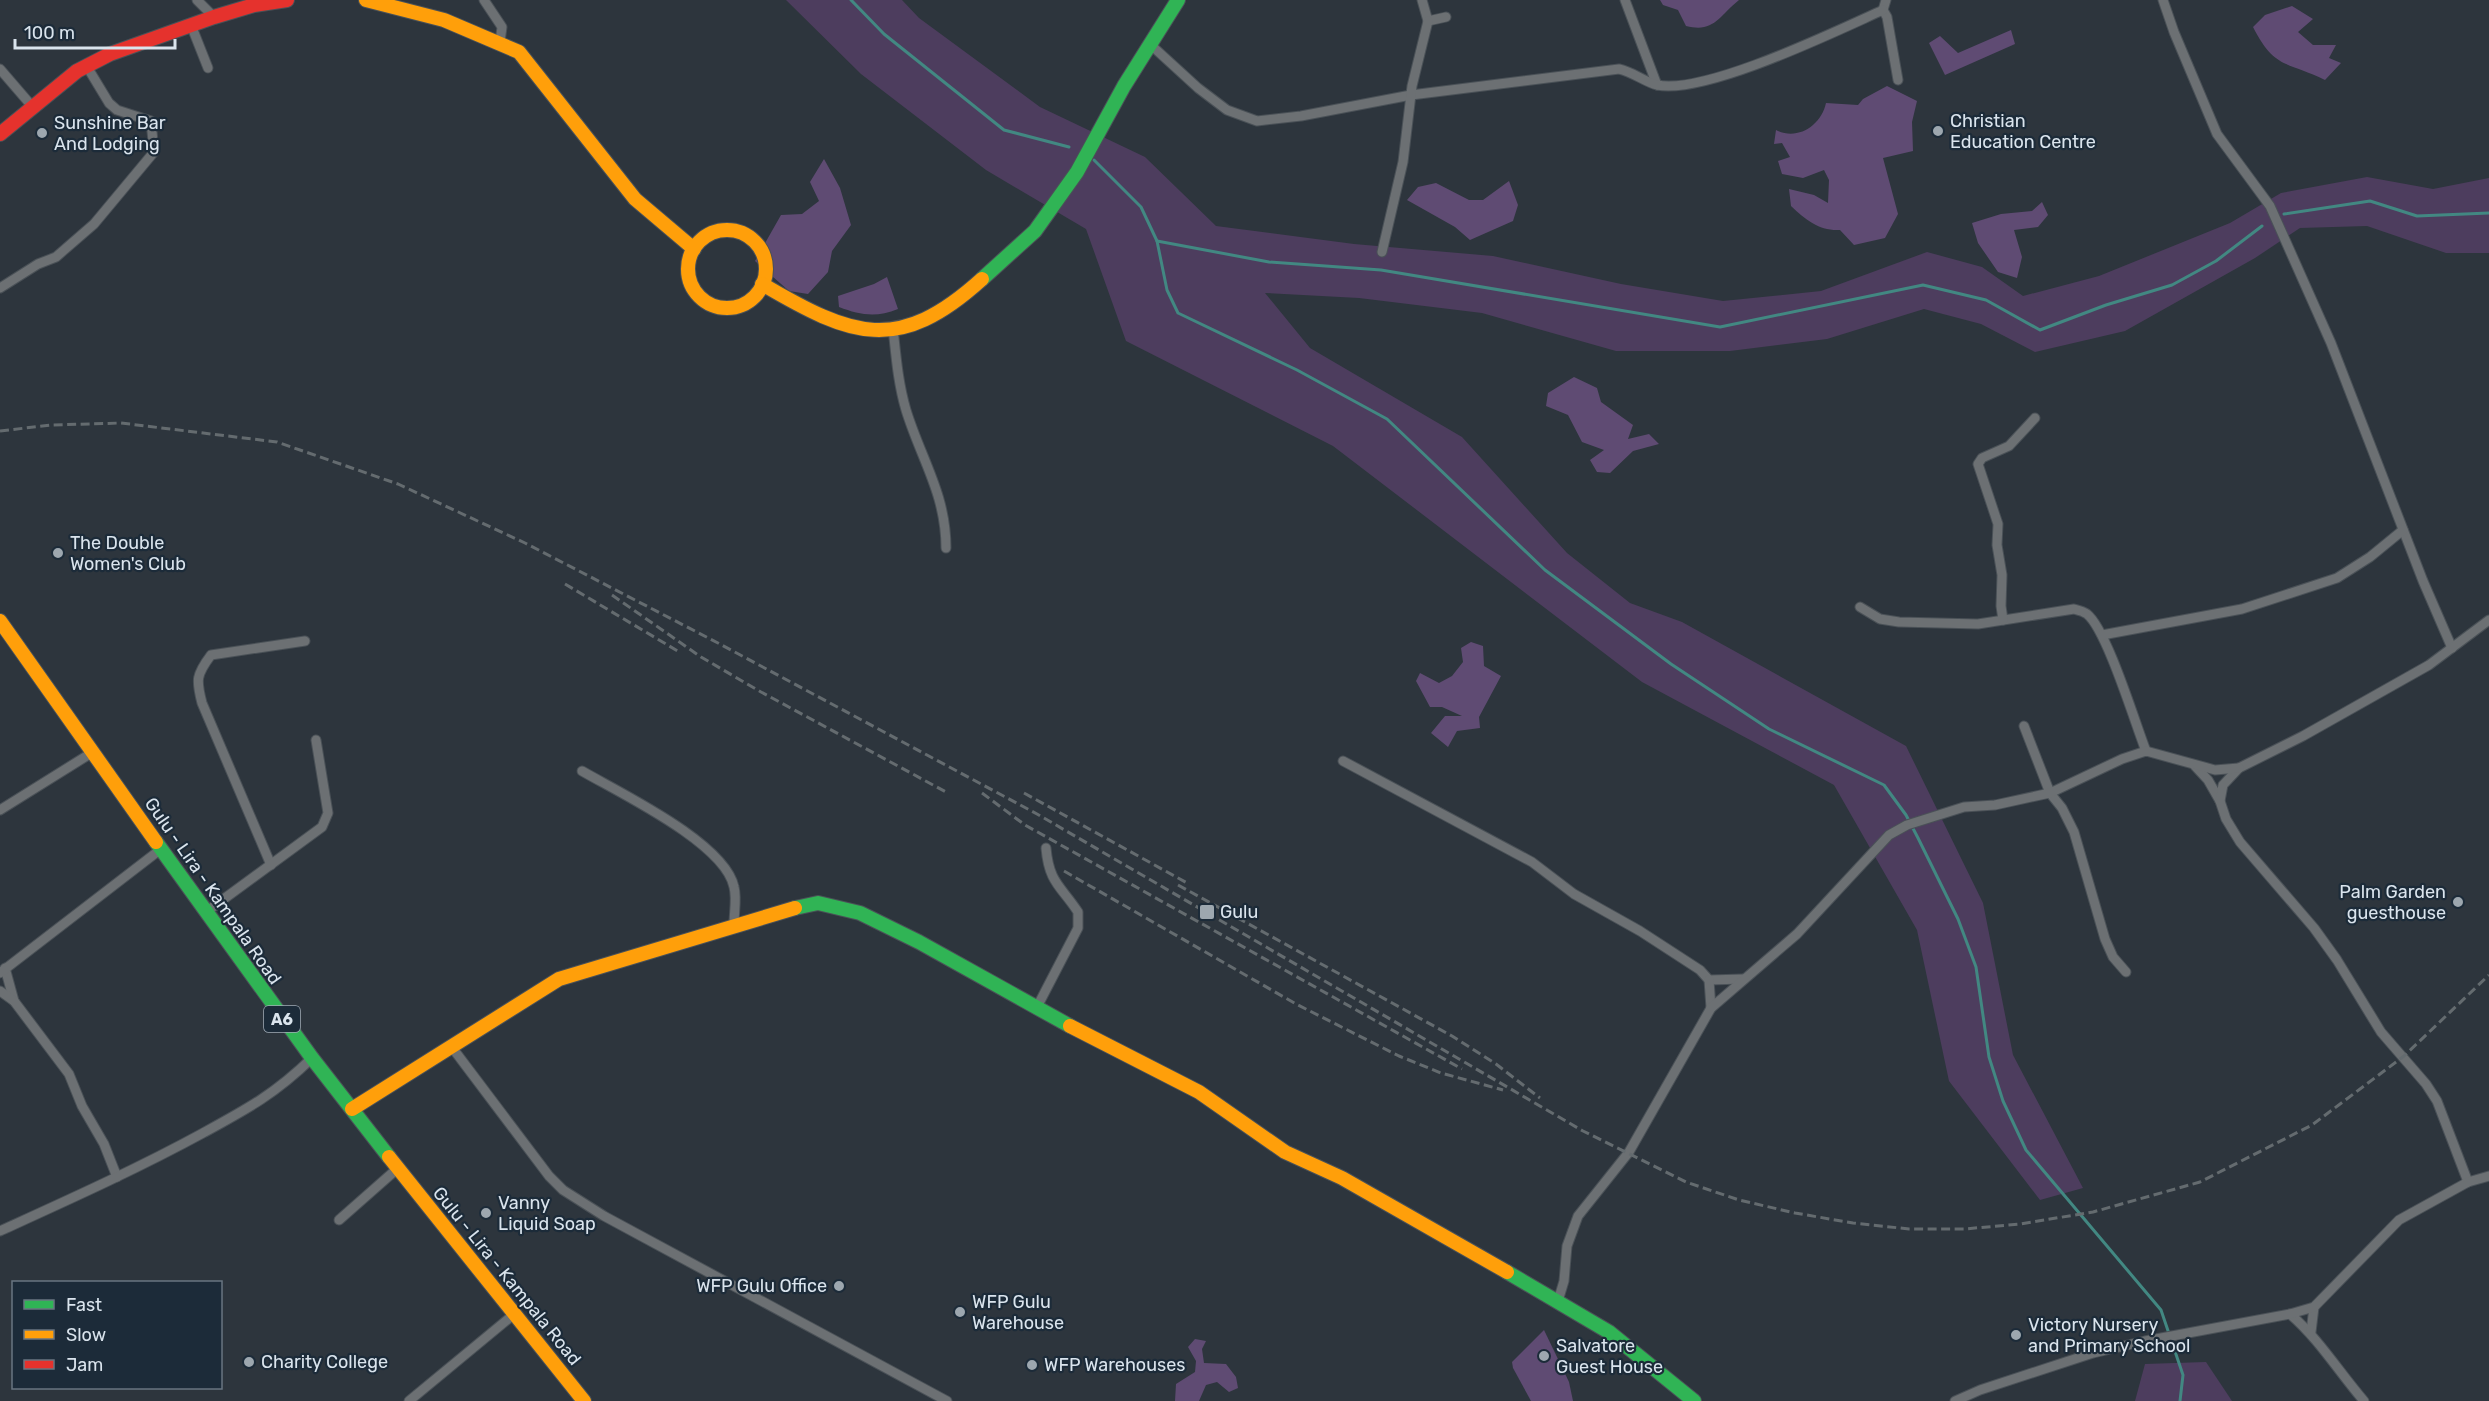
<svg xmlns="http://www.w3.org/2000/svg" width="2489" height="1401" font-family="Rubik,sans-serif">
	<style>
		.green { fill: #4d3d5e }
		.forest { fill: #5f4b73 }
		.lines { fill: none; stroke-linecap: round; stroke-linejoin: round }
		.stream { stroke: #428882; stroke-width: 3 }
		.street-casing { stroke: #4a5157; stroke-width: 11 }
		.fast-casing { stroke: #4a5157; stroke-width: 16 }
		.slow-casing { stroke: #4a5157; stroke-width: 16 }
		.jam-casing { stroke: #4a5157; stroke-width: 16 }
		.street { stroke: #6c7073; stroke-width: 9 }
		.fast { stroke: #30b455; stroke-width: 14 }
		.slow { stroke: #ff9f0a; stroke-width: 14 }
		.jam { stroke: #e5322d; stroke-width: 14 }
		.rail { stroke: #646b6f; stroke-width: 3; stroke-dasharray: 9 4.5; stroke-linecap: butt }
		.poi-dot { fill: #9da7af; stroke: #1c2b39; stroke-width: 2 }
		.labels { text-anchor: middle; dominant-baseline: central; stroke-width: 4.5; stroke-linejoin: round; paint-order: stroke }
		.shield { fill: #1c2b39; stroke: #a1acb7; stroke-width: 1.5 }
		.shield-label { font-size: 16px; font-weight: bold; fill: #dae4ed }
		.poi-label { font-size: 18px; fill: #dae4ed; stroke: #1c2b39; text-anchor: start }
		.street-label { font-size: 18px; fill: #dae4ed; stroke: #1c2b39 }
	</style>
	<rect width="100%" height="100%" fill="#2d353d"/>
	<!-- green -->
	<g class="green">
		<polygon points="786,0 902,0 919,18 1040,107 1145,157 1216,226 1354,244 1493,256 1621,284 1723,301 1821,291 1927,252 1982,267 2023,296 2099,276 2230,223 2281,193 2367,177 2433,189 2489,178 2489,253 2446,253 2367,226 2300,228 2255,258 2125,331 2035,352 1981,324 1924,309 1827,339 1730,351 1616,351 1482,313 1359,298 1265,293 1310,348 1462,437 1567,553 1630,603 1682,622 1906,746 1983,903 2013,1055 2083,1188 2040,1200 1949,1081 1917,930 1834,785 1642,682 1333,446 1126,341 1086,229 986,170 861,74"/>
		<polygon points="2206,1362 2232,1401 2135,1401 2145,1364"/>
	</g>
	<!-- forest -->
	<g class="forest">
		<path d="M1660 0H1739C1718 17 1714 33 1686 26L1678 10 1663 5Z"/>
		<path d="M2292 6 2313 19 2298 32 2313 45H2336L2329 58 2341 63 2325 80C2287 61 2275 70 2253 27L2265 15Z"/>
		<polygon points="2011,30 2015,44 1945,75 1929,43 1940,36 1958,53"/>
		<path d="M1887 86 1917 101 1912 122 1913 151 1883 158 1898 214 1885 238 1854 245 1840 230C1819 231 1806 220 1791 206L1789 189 1814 195 1828 203 1829 180 1824 170 1803 178 1782 174 1778 161 1790 157 1782 143 1774 144 1776 130C1797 141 1821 126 1826 103L1858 105 1863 99Z"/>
		<polygon points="824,159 840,188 851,225 832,251 828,272 808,294 789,291 755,261 781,215 802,214 819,201 810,182"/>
		<polygon points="1509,181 1518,205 1513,221 1470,240 1455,227 1407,200 1418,187 1436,183 1469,200 1483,200"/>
		<polygon points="2042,202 2048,215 2038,227 2014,230 2022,257 2017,278 1998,272 1978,243 1972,223 2001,214 2032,211"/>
		<path d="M887 277 898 309C876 318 860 315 839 307L838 296 874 284Z"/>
		<polygon points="1574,377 1597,388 1601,402 1633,425 1628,439 1649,434 1659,444 1633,451 1610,473 1597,472 1590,460 1604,450 1582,442 1568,415 1546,406 1548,393"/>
		<polygon points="1471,642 1483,646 1484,666 1501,676 1479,717 1480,728 1457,731 1448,747 1431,733 1445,716 1462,716 1442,707 1430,707 1416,681 1420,673 1439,683 1452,676 1463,662 1461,648"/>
		<polygon points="1544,1330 1569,1382 1573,1401 1531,1401 1513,1368 1512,1362"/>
		<polygon points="1195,1339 1206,1341 1202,1349 1204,1363 1226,1364 1236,1377 1238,1388 1229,1392 1217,1382 1206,1385 1199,1401 1175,1401 1176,1384 1195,1372 1196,1361 1188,1347"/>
	</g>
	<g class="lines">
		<!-- stream -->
		<g class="stream">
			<polyline points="851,0 884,34 1004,130 1069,147"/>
			<polyline points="1094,160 1141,207 1157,241 1167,290 1178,313 1297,370 1387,419 1545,570 1671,664 1769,729 1884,785 1906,815 1918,838 1958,919 1976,967 1989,1057 2003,1101 2026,1150 2161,1310 2183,1375 2180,1401"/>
			<polyline points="2284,214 2370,201 2417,216 2489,213"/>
			<polyline points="1157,241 1269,262 1381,270 1720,327 1923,285 1986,300 2040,330 2106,305 2172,285 2216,261 2262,226"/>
		</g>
		<!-- street casing -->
		<g class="street-casing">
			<g id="street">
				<polyline points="197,0 214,17"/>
				<polyline points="484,0 502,27 500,42"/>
				<polyline points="1422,0 1428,21 1446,17"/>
				<polyline points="1625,0 1657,85"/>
				<polyline points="1886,0 1883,10 1887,17 1898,80"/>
				<polyline points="2163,0 2174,32 2217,134 2270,206 2331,343 2423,581 2452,648"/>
				<polyline points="191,25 208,68"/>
				<path d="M1151 45 1198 88 1227 110 1257 121 1301 116 1411 95 1619 69C1633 72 1645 82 1657 85 1705 95 1836 31 1883 10"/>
				<polyline points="0,69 31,105"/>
				<polyline points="1382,252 1403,162 1412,86 1428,21"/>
				<polyline points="0,288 38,264 56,257 94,224 154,152 151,121 117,110 109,103 86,65"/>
				<path d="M893 328C896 356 898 383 906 410 921 459 946 494 946 548"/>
				<path d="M1860 607 1880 619 1899 622 1978 624 2074 609C2078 610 2083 611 2087 614 2107 630 2135 723 2146 751"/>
				<polyline points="2003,620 2001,606 2002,575 1997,545 1998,524 1978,464 1982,458 2009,446 2035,418"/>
				<polyline points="2102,635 2242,609 2337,578 2370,557 2403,530"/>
				<polyline points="2024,726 2050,793 2062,808 2074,832 2105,939 2113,957 2126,972"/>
				<polyline points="1343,761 1532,862 1574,894 1640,931 1700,970 1709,980 1743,979"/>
				<polyline points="2195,766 2208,780 2220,801"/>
				<path d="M582 771C620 793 725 843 734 887 737 898 734 913 734 924"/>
				<polyline points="0,810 93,752"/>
				<path d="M271 865 202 703C196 680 196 675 211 655L305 641"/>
				<polyline points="206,912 322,827 328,813 316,740"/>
				<polyline points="5,968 14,1001"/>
				<polyline points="0,973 161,849"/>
				<polyline points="1709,980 1711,1008"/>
				<polyline points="0,991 14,1001 69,1074 82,1106 104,1144 117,1177"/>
				<path d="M1036 1009 1078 928V912C1061 886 1049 883 1046 848"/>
				<polyline points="451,1046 549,1176 563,1190 604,1216 947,1401"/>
				<polyline points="2468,1182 2437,1101 2426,1084 2381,1032 2337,960 2314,928 2240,842 2226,819 2220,801 2223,785 2239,768 2303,736 2429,665 2489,620"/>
				<polyline points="339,1220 398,1168"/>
				<path d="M0 1231C68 1200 137 1169 203 1133 247 1109 275 1094 312 1058"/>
				<polyline points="1558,1301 1564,1281 1567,1246 1578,1216 1629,1152 1711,1008 1797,934 1889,835 1907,825 1964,807 1995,805 2050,793 2122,759 2146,751 2215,770 2239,768"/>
				<path d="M2290 1314C2319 1339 2339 1372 2364 1401"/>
				<polyline points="2311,1332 2314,1307"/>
				<polyline points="409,1401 513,1315"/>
				<polyline points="1955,1401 1980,1390 2093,1353 2145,1341 2290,1314 2314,1307 2399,1220 2468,1182 2489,1176"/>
			</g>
		</g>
		<!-- fast casing -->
		<g class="fast-casing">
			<g id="fast">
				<polyline points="982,279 1035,231 1077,172 1124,86 1178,0"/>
				<polyline points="156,842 312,1058 389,1157"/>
				<polyline points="795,908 818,903 860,913 919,942 1070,1026"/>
				<polyline points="1507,1272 1609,1332 1694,1401"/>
			</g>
		</g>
		<!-- slow casing -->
		<g class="slow-casing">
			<g id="slow">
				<polyline points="366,0 444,20 519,52 635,199 694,249"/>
				<circle cx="727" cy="269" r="39"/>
				<path d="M762 284C852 337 898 355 982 279"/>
				<polyline points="0,621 156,842"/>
				<polyline points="1070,1026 1199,1092 1285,1152 1342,1178 1507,1272"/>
				<polyline points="352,1109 559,979 795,908"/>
				<polyline points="389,1157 584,1401"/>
			</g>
		</g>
		<!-- jam casing -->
		<g class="jam-casing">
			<polyline id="jam" points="0,134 77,71 110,54 214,17 254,5 287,0"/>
		</g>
		<!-- street -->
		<use href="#street" class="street"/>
		<!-- fast -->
		<use href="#fast" class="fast"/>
		<!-- slow -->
		<use href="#slow" class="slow"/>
		<!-- jam -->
		<use href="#jam" class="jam"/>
		<!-- rail -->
		<g class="rail">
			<polyline points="0,431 51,425 121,423 277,442 398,484 525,543 718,643 1037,814 1583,1131 1686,1182 1739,1200 1795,1213 1853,1223 1909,1229 1964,1229 2020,1224 2093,1212 2200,1182 2312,1125 2404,1056 2489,975"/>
			<polyline points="565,584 681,653"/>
			<polyline points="612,595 701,657 761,692 946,792"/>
			<polyline points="982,793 1025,825 1462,1069"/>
			<polyline points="1024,793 1189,884"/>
			<polyline points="1064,871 1296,1004 1399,1056 1441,1073 1503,1090"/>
			<polyline points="1178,885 1452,1036 1496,1064 1540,1098"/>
		</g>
	</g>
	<!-- markers -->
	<g class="poi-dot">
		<circle cx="1938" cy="131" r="6"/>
		<circle cx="42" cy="133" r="6"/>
		<circle cx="58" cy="553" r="6"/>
		<circle cx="2458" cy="902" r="6"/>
		<rect x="1199" y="904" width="16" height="16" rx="3"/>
		<circle cx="486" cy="1213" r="6"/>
		<circle cx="839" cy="1286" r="6"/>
		<circle cx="960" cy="1312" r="6"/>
		<circle cx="2016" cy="1335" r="6"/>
		<circle cx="1544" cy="1356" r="6"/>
		<circle cx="249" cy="1362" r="6"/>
		<circle cx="1032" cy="1365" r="6"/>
	</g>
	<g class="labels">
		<!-- shield labels -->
		<rect class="shield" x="264" y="1006" width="36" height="26" rx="4.5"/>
		<g class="shield-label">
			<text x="282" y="1019">A6</text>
		</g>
		<!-- poi labels -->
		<g class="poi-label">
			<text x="1950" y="121">Christian<tspan x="1950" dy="21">Education Centre</tspan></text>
			<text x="54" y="123">Sunshine Bar<tspan x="54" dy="21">And Lodging</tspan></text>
			<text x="70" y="543">The Double<tspan x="70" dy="21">Women's Club</tspan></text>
			<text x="2446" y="892" text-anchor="end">Palm Garden<tspan x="2446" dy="21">guesthouse</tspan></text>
			<text x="1220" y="912">Gulu</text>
			<text x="498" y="1203">Vanny<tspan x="498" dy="21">Liquid Soap</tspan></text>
			<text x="827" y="1286" text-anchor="end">WFP Gulu Office</text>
			<text x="972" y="1302">WFP Gulu<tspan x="972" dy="21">Warehouse</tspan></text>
			<text x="2028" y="1325">Victory Nursery<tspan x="2028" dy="21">and Primary School</tspan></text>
			<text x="1556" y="1346">Salvatore<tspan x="1556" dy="21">Guest House</tspan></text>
			<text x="261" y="1362">Charity College</text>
			<text x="1044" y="1365">WFP Warehouses</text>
		</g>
		<!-- street labels -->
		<g class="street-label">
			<text transform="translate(213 891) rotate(55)">Gulu - Lira - Kampala Road</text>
			<text transform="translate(507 1276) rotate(51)">Gulu - Lira - Kampala Road</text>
		</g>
	</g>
	<!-- legend -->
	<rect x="12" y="1281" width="210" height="108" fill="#1c2b39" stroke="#687581" stroke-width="1.5"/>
	<rect x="24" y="1300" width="30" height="9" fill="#30b455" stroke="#687581" stroke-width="1.5"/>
	<text x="66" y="1311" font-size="18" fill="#dae4ed">Fast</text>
	<rect x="24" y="1330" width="30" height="9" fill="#ff9f0a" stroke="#687581" stroke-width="1.5"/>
	<text x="66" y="1341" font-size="18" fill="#dae4ed">Slow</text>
	<rect x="24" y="1360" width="30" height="9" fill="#e5322d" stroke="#687581" stroke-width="1.5"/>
	<text x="66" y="1371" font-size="18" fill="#dae4ed">Jam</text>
	<!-- scale -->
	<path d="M15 39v9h160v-9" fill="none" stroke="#dae4ed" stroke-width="3"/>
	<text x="24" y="39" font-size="18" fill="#dae4ed" stroke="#1c2b39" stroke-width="4.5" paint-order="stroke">100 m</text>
</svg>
